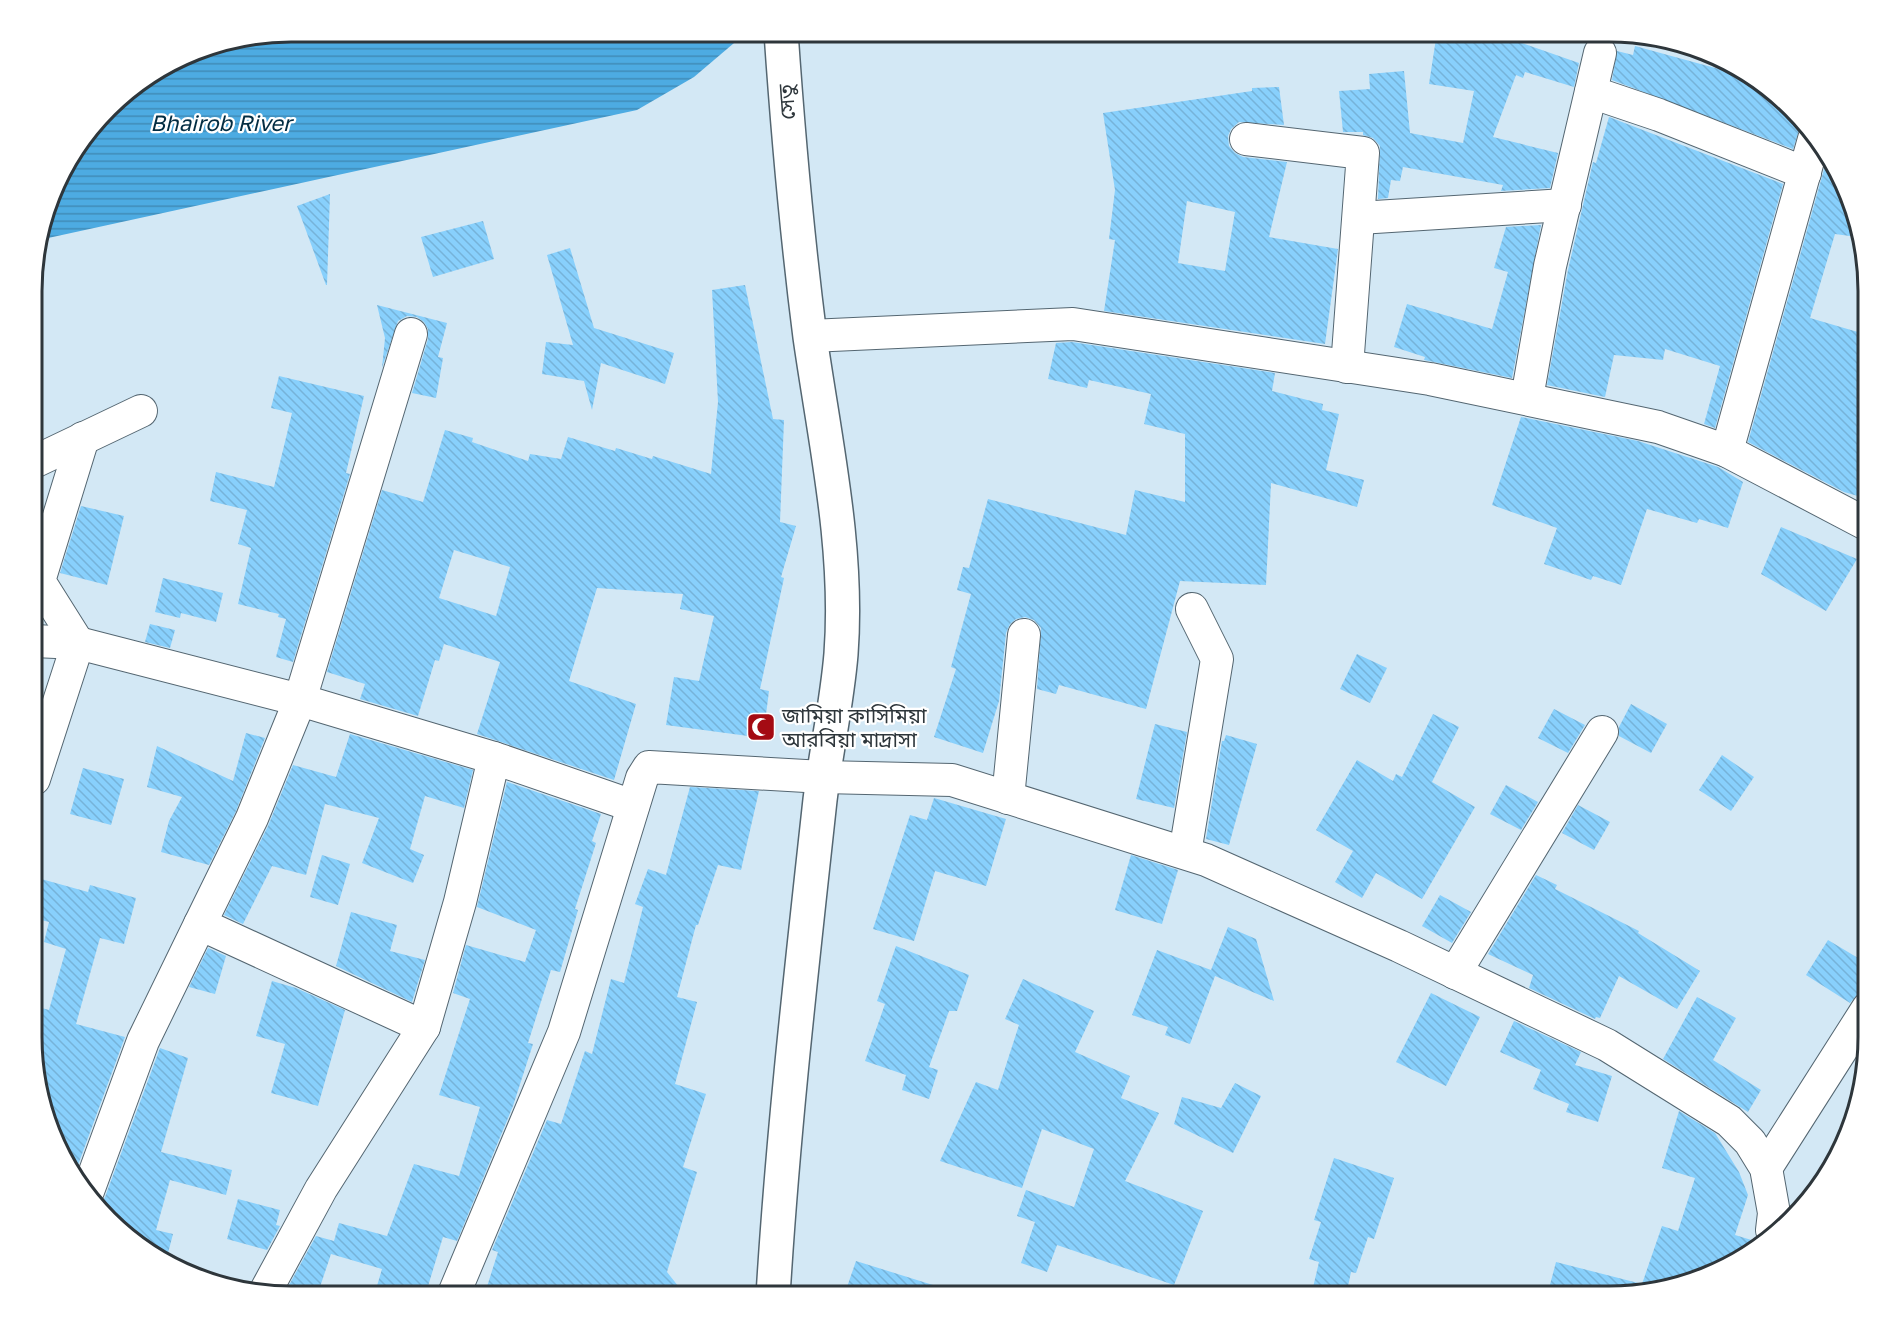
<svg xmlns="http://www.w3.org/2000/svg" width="1900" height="1328" font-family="'Golos Text','Noto Sans Bengali',sans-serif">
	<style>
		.water { fill: url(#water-rules) }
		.building { fill: url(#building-back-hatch); fill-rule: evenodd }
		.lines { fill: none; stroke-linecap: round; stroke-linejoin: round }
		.minor-casing { stroke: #546671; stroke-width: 34 }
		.highway-casing { stroke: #546671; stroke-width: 36 }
		.minor { stroke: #fff; stroke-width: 32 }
		.highway { stroke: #fff; stroke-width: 33 }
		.labels { text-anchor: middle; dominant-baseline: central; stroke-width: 4.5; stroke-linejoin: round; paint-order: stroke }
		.street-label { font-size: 21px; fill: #2e363b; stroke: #fff }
		.poi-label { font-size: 21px; fill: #2e363b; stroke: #fff; text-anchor: start }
		.water-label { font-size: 22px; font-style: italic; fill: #022d43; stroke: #fff }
		.rim { fill: none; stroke: #2e363b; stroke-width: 3 }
	</style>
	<defs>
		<pattern id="water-rules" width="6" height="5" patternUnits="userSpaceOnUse" patternTransform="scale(1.5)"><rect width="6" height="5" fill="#4dabe2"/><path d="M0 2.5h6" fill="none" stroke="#408cb8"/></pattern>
		<pattern id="building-back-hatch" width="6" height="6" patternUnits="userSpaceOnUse" patternTransform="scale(1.5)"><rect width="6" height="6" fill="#88d0fc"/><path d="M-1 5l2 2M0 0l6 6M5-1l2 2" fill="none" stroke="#76b3d9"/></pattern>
	</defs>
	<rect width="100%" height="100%" fill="#d3e8f5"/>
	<!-- water -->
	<polygon class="water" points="291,32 747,32 694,77 637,110 39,240 58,176 120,96 192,51"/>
	<!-- building -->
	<g class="building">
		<polygon points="1437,32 1490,32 1579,63 1574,87 1525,72 1523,78 1516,75 1493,137 1558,153 1550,188 1501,191 1503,185 1403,167 1400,181 1391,180 1388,198 1378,199 1380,146 1373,138 1363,135 1363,132 1343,132 1339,91 1370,89 1369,74 1404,71 1410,133 1463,143 1474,91 1429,84"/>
		<polygon points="1635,46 1737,74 1738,70 1767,85 1801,124 1793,149 1612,80 1617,51 1633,55"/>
		<path d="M1279 87 1284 125 1239 122 1231 129 1228 136 1229 146 1235 153 1243 157 1287 162 1269 237 1338 249 1325 344 1104 311 1115 240 1109 239 1115 190 1103 113 1252 91V88ZM1187 201 1235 212 1225 271 1178 263Z"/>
		<polygon points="1609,117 1783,184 1715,428 1704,424 1720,366 1665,349 1663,360 1614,355 1605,397 1547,385 1568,270 1593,162 1596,163"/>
		<polygon points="1828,155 1834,161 1857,237 1835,234 1810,318 1868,335 1868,499 1844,492 1748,442"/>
		<polygon points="330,194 327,285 326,285 297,206"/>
		<polygon points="483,221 494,259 433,277 421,237"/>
		<polygon points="1541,225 1512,378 1424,360 1425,357 1394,347 1407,304 1492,329 1508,272 1494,268 1506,227"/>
		<polygon points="570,248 594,328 674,353 665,384 601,363 592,410 584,381 542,374 546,342 573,345 547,255"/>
		<path d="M745 285 773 419 784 420 780 522 796 526 781 577 784 578 760 689 769 691 763 738 666 725 674 677 699 681 714 616 680 609 683 594 597 588 569 681 636 704 614 780 477 734 500 662 444 644 439 661 435 660 418 716 360 699 365 684 327 672 382 490 423 502 445 430 473 438 472 442 528 461 530 454 561 459 568 437 615 451 616 448 652 459 653 456 711 474 718 402 712 290ZM454 550 510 567 496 616 439 598Z"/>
		<polygon points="377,305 447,323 438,357 443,358 436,398 412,393 428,339 428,329 424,322 417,317 407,316 398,321 382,368 385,338"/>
		<polygon points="1072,342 1275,373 1272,391 1323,404 1322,410 1339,414 1326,470 1364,480 1357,507 1271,483 1266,585 1180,581 1146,709 1059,685 1056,694 1037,689 1041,628 1034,620 1025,617 1016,619 1010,624 1006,633 999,701 983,753 934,737 956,669 951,667 971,594 957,590 963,567 969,568 988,499 1126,535 1135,490 1185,502 1185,434 1144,424 1151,394 1089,380 1087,388 1048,379 1056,343"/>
		<polygon points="279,376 364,396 346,473 350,474 293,662 276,657 286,619 278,617 279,614 238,604 251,548 238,544 247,510 210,501 216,472 274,487 292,413 271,408"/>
		<polygon points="1521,417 1638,441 1718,467 1743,482 1728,528 1699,519 1697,523 1647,509 1621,585 1593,576 1591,580 1544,564 1557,528 1492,505"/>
		<polygon points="81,506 124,516 107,585 60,573"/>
		<polygon points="1781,527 1857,559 1826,611 1761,574"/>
		<polygon points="163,578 223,593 216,622 181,613 180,618 155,612"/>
		<polygon points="150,624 175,630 170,648 145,642"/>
		<polygon points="1357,654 1387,668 1370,703 1340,689"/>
		<polygon points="1631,704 1667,724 1651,753 1619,736 1619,727"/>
		<polygon points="1554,709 1585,725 1568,753 1538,738"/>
		<polygon points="1433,714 1459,727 1432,782 1475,807 1422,899 1376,873 1362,898 1335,882 1353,851 1316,830 1357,760 1393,781 1396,774 1402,777"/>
		<polygon points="1155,724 1187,732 1174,808 1136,799"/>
		<polygon points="246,733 265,738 236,811 209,865 161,852 169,821 182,797 147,787 157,746 233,781"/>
		<polygon points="350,734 473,770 464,808 425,796 410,849 424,855 413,883 362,863 379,818 325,804 306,875 272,866 243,924 224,915 268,826 293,765 336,777"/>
		<polygon points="1226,735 1257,744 1229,845 1206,839 1222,741 1224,741"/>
		<polygon points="1722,755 1754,777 1731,811 1699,790"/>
		<polygon points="83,768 124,779 111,825 70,814"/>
		<polygon points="507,782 601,814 592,841 596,843 575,909 578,910 560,972 551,970 528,1043 533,1044 513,1106 457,1241 443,1237 425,1296 374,1296 382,1269 331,1254 317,1296 283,1296 316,1236 334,1241 339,1223 387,1236 414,1164 459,1176 480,1107 439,1095 470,999 453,993 466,945 525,962 536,930 477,907"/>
		<polygon points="1506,785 1538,802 1521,830 1490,814"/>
		<polygon points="690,787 759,791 741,870 718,865 698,925 696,925 677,997 697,1002 675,1084 706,1094 683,1167 697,1172 667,1272 686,1296 484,1296 498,1252 492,1250 547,1120 561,1124 585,1051 592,1054 611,979 624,983 643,907 635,904 648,869 666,875"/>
		<polygon points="934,798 1006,819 986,886 935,871 914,941 873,929 910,815 927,820"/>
		<polygon points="1578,805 1610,822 1594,850 1562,833"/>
		<polygon points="322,855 350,864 338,905 310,897"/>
		<polygon points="1131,855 1178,870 1162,924 1115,910"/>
		<polygon points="1536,875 1557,885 1555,889 1639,931 1638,933 1700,971 1677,1009 1619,976 1600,1018 1596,1017 1595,1019 1529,988 1533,975 1488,954"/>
		<polygon points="34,877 88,892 90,885 136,898 124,944 100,938 76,1024 125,1037 74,1176 66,1167 34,1071 34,1006 49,1010 66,949 44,942 49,922 34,918"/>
		<polygon points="1440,895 1471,912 1452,943 1422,926"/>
		<polygon points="351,912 397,925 390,951 425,960 412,1002 336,966"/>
		<polygon points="1228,927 1256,939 1274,1001 1215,976 1190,1044 1165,1035 1168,1027 1132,1015 1157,950 1211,970"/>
		<polygon points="1828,940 1868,964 1868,982 1850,1003 1806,975"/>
		<polygon points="896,946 969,975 957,1011 949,1011 929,1067 938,1070 929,1099 902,1090 906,1075 865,1061 885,1004 877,1001"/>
		<polygon points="208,948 226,956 215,994 189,987"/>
		<polygon points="1023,979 1094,1011 1075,1052 1130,1076 1121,1098 1159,1113 1125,1181 1203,1211 1174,1285 1057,1245 1047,1272 1021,1263 1035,1222 1017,1216 1026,1190 1074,1207 1094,1149 1042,1129 1022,1188 940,1161 976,1082 998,1090 1019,1025 1005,1019"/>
		<polygon points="272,981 296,988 345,1010 318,1106 271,1093 285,1044 256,1036"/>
		<polygon points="1431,993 1480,1017 1446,1086 1396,1062"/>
		<polygon points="1697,997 1736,1018 1713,1060 1761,1090 1748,1112 1663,1059"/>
		<polygon points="1514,1021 1581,1052 1575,1065 1612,1076 1598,1122 1566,1112 1569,1104 1533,1089 1541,1070 1500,1052"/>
		<polygon points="160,1048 188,1058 161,1152 232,1170 226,1195 170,1180 156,1230 173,1234 166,1261 133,1243 100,1205 105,1197"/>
		<polygon points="1235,1083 1261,1096 1233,1153 1174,1124 1182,1097 1221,1108"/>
		<polygon points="1679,1111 1715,1133 1739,1172 1748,1195 1735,1235 1758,1242 1724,1270 1610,1296 1547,1296 1556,1262 1642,1284 1662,1226 1678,1231 1695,1178 1662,1168"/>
		<polygon points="1334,1158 1394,1178 1374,1239 1368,1237 1356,1273 1351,1272 1346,1296 1311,1296 1319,1262 1309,1259 1321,1222 1314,1220"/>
		<polygon points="238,1199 280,1210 276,1225 280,1226 267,1250 227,1239"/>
		<polygon points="856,1261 949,1290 948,1296 876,1296 847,1287"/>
	</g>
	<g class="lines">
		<!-- minor casing -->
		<g class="minor-casing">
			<g id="minor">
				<polyline points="1591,92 1659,115 1805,173"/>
				<polyline points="1246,139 1363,153 1347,367"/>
				<polyline points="1359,218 1565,205"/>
				<polyline points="810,336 1073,324 1430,379 1658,427 1727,451 1868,525"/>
				<polyline points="1527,398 1550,266 1600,53"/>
				<polyline points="1727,451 1814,139"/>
				<polyline points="34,462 141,411"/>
				<polyline points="34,641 78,643 300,700 494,758"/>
				<polyline points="34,779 78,643 39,581 83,438"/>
				<polyline points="1008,798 1024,635"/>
				<polyline points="1187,841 1217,659 1192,609"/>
				<polyline points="200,924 252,818 300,700 411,334"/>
				<polyline points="1455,973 1602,732"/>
				<polyline points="1766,1168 1868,1008"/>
				<polyline points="88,1191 143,1041 200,924 424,1027"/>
				<polyline points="264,1294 321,1189 424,1027 460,902 494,758 633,806"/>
				<polyline points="453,1296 564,1032 642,778 649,767 823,777 952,780 1206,860 1399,946 1607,1045 1729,1121 1750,1142 1766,1168 1774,1213 1772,1230"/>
			</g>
		</g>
		<!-- highway casing -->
		<g class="highway-casing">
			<path id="highway" d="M773 1296C783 1130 802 965 820 800 826 751 837 703 841 654 849 548 825 442 810 337 797 235 788 134 781 32"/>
		</g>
		<!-- minor -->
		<use href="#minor" class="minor"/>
		<!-- highway -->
		<use href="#highway" class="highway"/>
	</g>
	<!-- icons -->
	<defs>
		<g id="mosque-square" transform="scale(1.5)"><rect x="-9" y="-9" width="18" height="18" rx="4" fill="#a40b13" stroke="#fff"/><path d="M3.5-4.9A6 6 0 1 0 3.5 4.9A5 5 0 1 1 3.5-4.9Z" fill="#fff"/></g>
	</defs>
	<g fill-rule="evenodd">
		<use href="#mosque-square" x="761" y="727"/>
	</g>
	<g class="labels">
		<!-- street labels -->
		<g class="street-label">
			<text transform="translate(786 102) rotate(-94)">সেতু</text>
		</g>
		<!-- poi labels -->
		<g class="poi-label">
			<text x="782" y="715">জামিয়া কাসিমিয়া<tspan x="782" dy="24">আরবিয়া মাদ্রাসা</tspan></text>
		</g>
		<!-- water labels -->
		<g class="water-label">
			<text x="221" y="122">Bhairob River</text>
		</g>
	</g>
	<!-- crop -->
	<path d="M0 0H1900V1328H0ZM291 42H1609A249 249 0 0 1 1858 291V1037A249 249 0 0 1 1609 1286H291A249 249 0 0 1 42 1037V291A249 249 0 0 1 291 42Z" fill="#fff" fill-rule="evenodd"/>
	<path class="rim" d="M291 42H1609A249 249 0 0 1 1858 291V1037A249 249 0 0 1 1609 1286H291A249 249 0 0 1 42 1037V291A249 249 0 0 1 291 42Z"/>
</svg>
